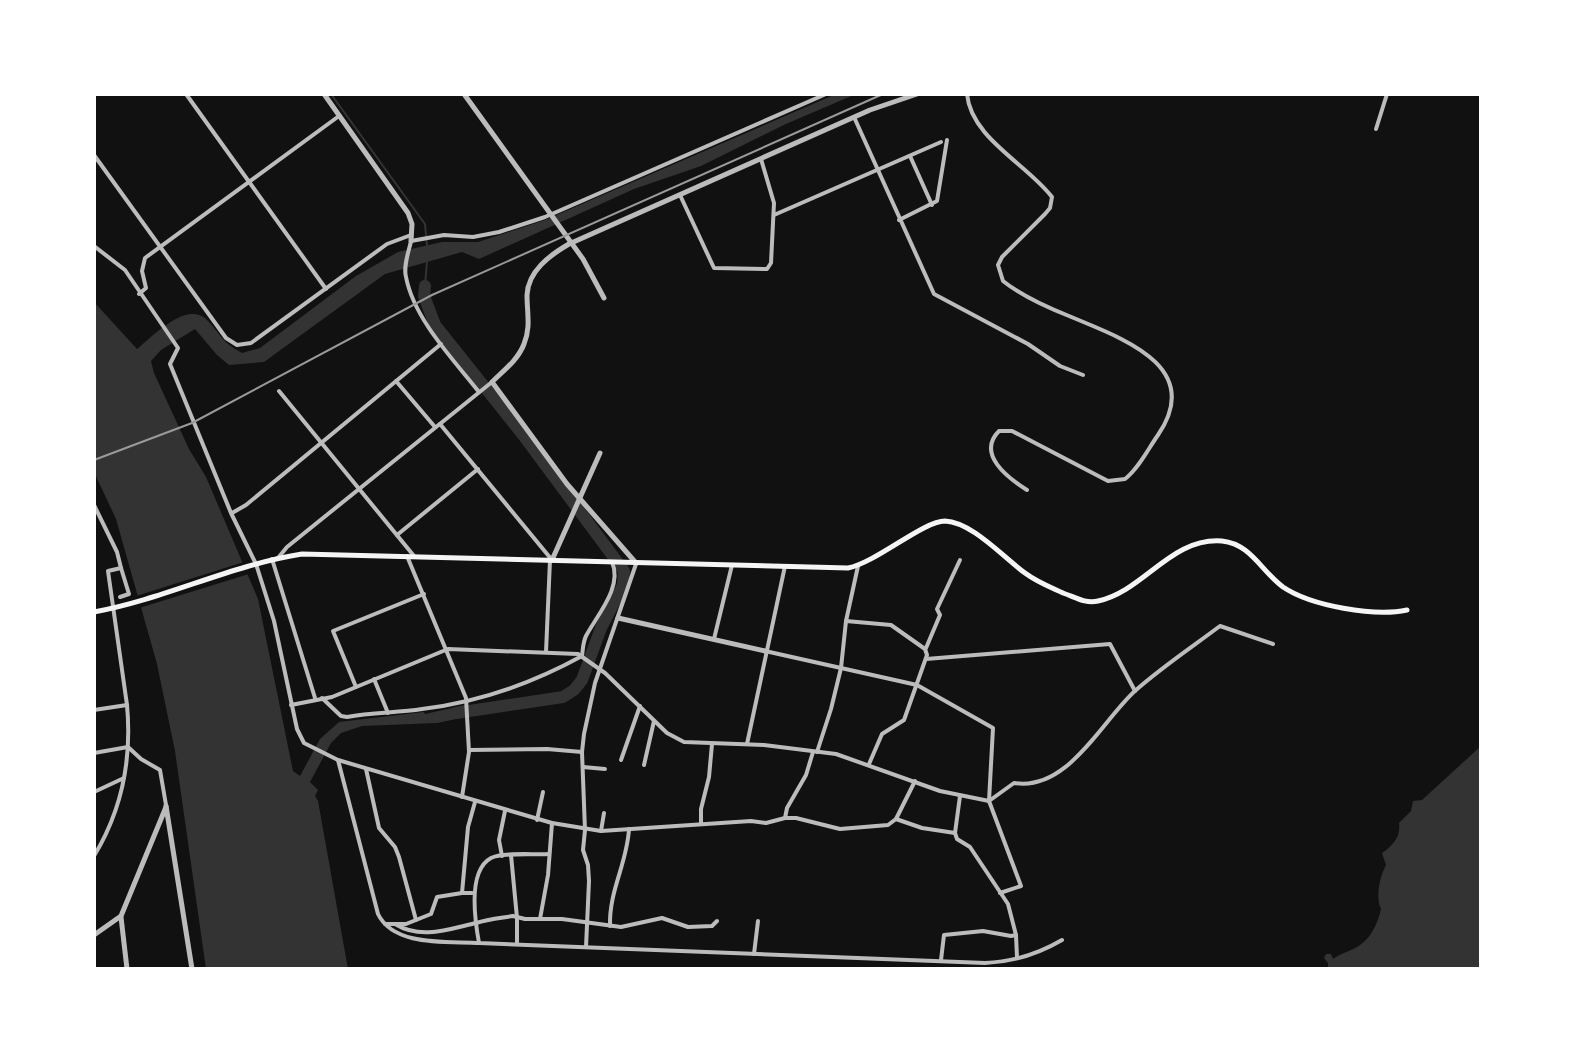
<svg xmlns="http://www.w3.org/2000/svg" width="1575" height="1063" font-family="Overpass,sans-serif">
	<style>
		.water { fill: #333 }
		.pier { fill: #111 }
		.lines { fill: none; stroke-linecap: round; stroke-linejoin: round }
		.stream { stroke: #333; stroke-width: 2 }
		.river { stroke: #333; stroke-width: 12 }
		.minor { stroke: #bcbcbc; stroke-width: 4 }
		.tertiary { stroke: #bcbcbc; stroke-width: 5 }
		.secondary { stroke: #f5f5f5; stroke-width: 5 }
		.rail { stroke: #9a9a9a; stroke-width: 2 }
	</style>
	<rect width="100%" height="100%" fill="#111"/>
	<!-- water -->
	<g class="water">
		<path d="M836 94H856L786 124 701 166 634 189 479 259 462 252 385 274 264 362 229 365 217 355 195 329 161 350 151 361 154 373 189 449 206 477 258 599 293 771 300 776 320 739 339 722 424 712 425 714 465 705 466 717 437 723 362 726 341 733 331 743 310 782 318 790 315 796 318 801 348 969H206L175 751 157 664 116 519 94 472V302L137 349C153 336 186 301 206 319 222 335 220 341 242 353L260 348 356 276 398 252 442 242H478L545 220Z"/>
		<path d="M1481 746V969H1328V963L1324 958 1326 954H1331L1333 959C1340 954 1345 953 1351 950 1369 943 1377 926 1381 909 1375 897 1380 876 1386 865L1382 853C1393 845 1401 837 1399 823L1411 811 1413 801 1422 800Z"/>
	</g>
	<!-- pier -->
	<polygon class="pier" points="247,561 252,573 136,609 133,597"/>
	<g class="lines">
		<!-- stream -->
		<g class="stream">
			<polyline points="331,94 425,224 427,246"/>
			<polyline points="425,286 427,261"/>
		</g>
		<!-- river -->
		<polyline class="river" points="425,286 424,296 435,325 523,435 624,571 623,585 601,628 582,680 574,690 563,697 456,713"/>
		<!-- minor -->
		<g class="minor">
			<polyline points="186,94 326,289"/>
			<path d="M967 94C971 138 1027 164 1052 197L1050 208 1045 214 1002 257 998 265 1003 281C1023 297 1046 307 1069 316 1118 337 1206 365 1158 435 1148 449 1139 468 1125 479L1108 481 1012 431H999C976 454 1008 478 1027 490"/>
			<polyline points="854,117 934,294 1028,344 1060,366 1083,375"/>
			<polyline points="1376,129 1387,94"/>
			<polyline points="94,155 226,338 237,345 251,343 387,244 411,235"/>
			<polyline points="910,156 932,205"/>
			<polyline points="680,195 714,268 767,269 771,263 774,203 761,159"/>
			<polyline points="774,215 941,142"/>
			<polyline points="899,220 937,201 947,140"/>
			<polyline points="94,246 125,270 178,348 170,364 231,513 256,564 274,621 297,729 304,743 338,760 552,823 601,831 751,821 766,823 785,818 796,818 840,829 888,825 896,819 915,781"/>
			<polyline points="139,294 146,288 142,271 145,258 339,116"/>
			<polyline points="396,381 435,427"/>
			<polyline points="279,391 414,556"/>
			<path d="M479 392C453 359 414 319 406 277 403 266 409 251 411 241L444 235 473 237 499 232 545 217 826 94"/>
			<polyline points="440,424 552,560"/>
			<path d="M94 505 117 552 121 568 108 571 127 705C132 759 122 810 94 856"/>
			<polyline points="232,513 246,505 441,344"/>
			<polyline points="397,535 478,469"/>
			<polyline points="407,556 466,698 469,752 462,797"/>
			<polyline points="278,558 287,547 492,382"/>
			<polyline points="272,559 315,698"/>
			<polyline points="120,597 129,594 121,568"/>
			<polyline points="846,621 891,625 925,649 927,655 904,720 882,734 869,764"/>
			<polyline points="714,639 732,565"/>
			<polyline points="926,648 940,615 937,609 960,560"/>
			<polyline points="546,652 550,560"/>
			<path d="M582 656C583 649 583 642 586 636 597 615 623 587 612 562"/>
			<polyline points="926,659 1110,644 1135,691"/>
			<polyline points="374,679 388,713"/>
			<polyline points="356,687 333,631 424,594"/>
			<path d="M322 698 341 716 347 717C372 712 397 713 422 709 480 702 531 684 582 656"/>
			<polyline points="291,705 332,697 448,649 578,654 605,673 667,733 684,742 764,745 836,754 940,791 989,801 993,728 917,685 765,651"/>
			<polyline points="94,710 127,705"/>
			<polyline points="747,744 785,566"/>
			<polyline points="469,750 547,749 582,752"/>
			<polyline points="817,752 831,709 841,668 846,621 858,566"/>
			<polyline points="94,753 128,747 141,759 160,770 166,805"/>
			<path d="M338 760 378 914C394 947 447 941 479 943L985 963C1013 962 1038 954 1062 940"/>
			<polyline points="621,760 640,706"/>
			<polyline points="644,765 654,721"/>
			<polyline points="583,767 605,769"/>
			<polyline points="366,769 379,828 395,847 399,857 416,920"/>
			<polyline points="94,792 124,778"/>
			<polyline points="785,818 787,808 806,775 813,752"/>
			<polyline points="896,819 922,828 955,833"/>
			<polyline points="537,820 543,792"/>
			<polyline points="701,824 701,809 709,777 712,744"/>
			<polyline points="601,831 604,813"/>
			<polyline points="511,855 517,918 517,944"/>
			<polyline points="502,856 499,840 505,811"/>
			<polyline points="472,893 462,893 468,827 475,802"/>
			<path d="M1000 893 1021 886 989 801 1014 783C1068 792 1102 720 1136 690 1162 667 1192 647 1220 626L1273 644"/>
			<polyline points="540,919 548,875 552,823"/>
			<polyline points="385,924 406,924 431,914 437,897 462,893"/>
			<path d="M395 924C421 940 449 929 476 923 488 919 501 918 513 916L525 919H562L621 927 662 918 688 927 712 926 717 921"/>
			<path d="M610 926C609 890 627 864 629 829"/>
			<polyline points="1016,935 1017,958"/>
			<path d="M479 943C475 921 467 871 491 858 503 852 535 855 549 854"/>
			<polyline points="586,947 589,881 588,865 583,850 585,830 582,752 584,734 595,683 636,564"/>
			<polyline points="754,954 758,921"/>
			<polyline points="941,960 944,935 983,931 1011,936 1016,935 1008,904 970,847 957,839 955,833 960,796"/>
		</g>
		<!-- tertiary -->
		<g class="tertiary">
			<polyline points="324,94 408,213 412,224 411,241"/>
			<polyline points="464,94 583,259 604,298"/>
			<polyline points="552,560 600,453"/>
			<path d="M636 563 567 484 492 382C503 371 518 360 524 344 531 327 527 313 527 295 528 271 550 255 569 244L870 110 917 94"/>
			<polyline points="618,618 765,651"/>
			<polyline points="166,806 192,969"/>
			<polyline points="121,917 127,969"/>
			<polyline points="94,935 121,916 166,807"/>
		</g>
		<!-- secondary -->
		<path class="secondary" d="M94 612C165 599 231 565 302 554L848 568C877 562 923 521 945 521 972 522 1004 558 1025 573 1037 582 1050 587 1063 593 1075 597 1085 604 1098 601 1144 591 1171 537 1222 541 1251 544 1261 571 1283 587 1311 606 1375 617 1407 610"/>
		<!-- rail -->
		<polyline class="rail" points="94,460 192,423 432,295 883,94"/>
	</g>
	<!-- border -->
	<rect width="1575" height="1063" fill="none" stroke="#ffffff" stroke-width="192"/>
</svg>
